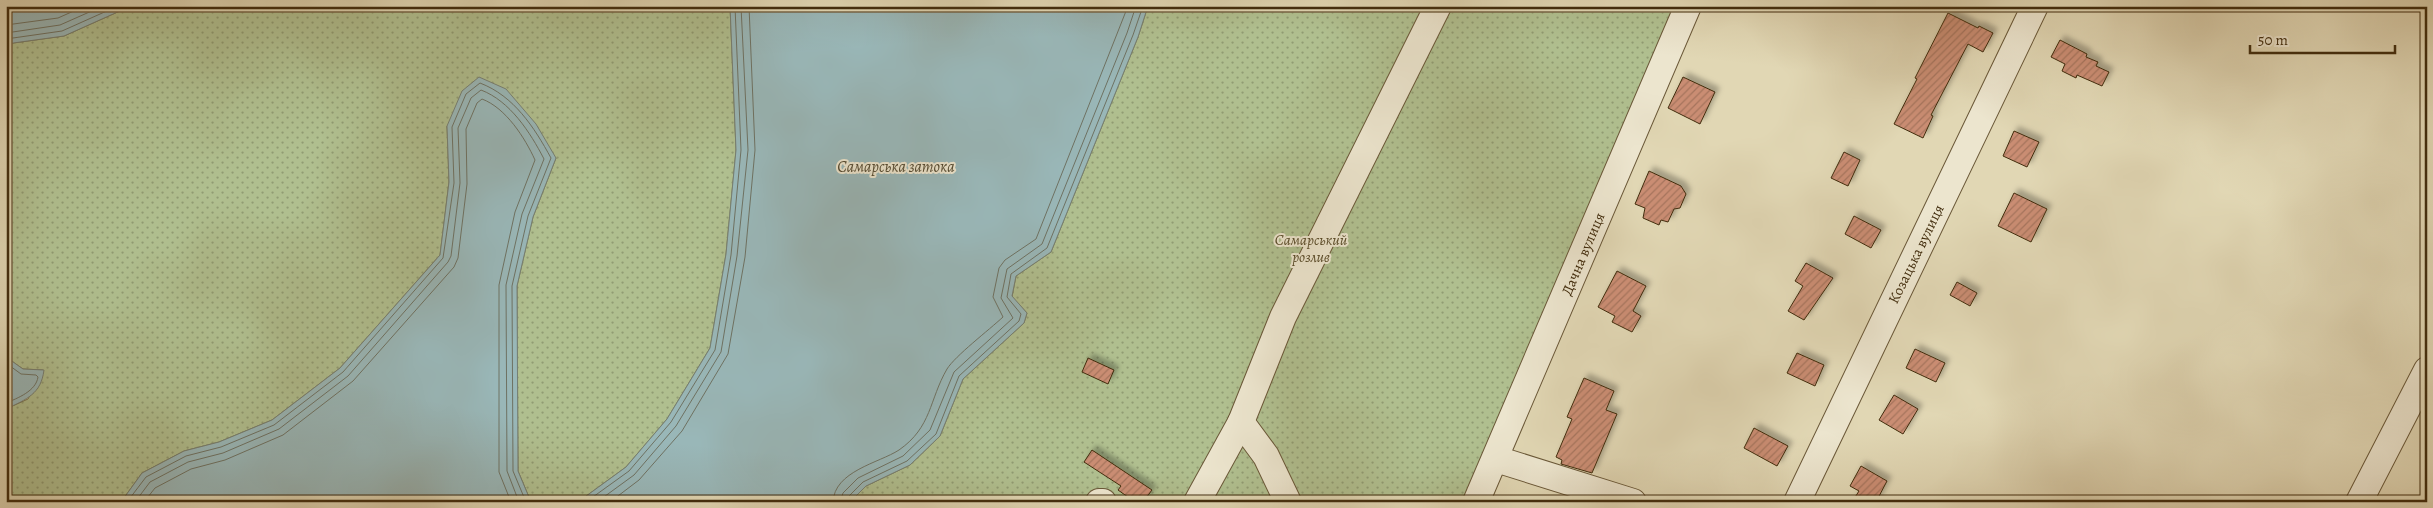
<svg xmlns="http://www.w3.org/2000/svg" width="2433" height="508" font-family="Alegreya,serif">
	<style>
		.grass { fill: url(#grass-dots); stroke: #79764e }
		.water { fill: #99b7b8; stroke: #768074 }
		.lines { fill: none; stroke-linecap: round; stroke-linejoin: round }
		.shore { stroke: #6e7263; stroke-width: 1 }
		.building { fill: url(#building-hatch); stroke: #422d0e; filter: url(#shadow) }
		.minor-casing { stroke: #6a5838; stroke-width: 28 }
		.minor { stroke: #ece5ce; stroke-width: 26 }
		.labels { text-anchor: middle; dominant-baseline: central; stroke-width: 4; stroke-linejoin: round; paint-order: stroke }
		.park-label { font-size: 15px; font-style: italic; fill: #584a28; stroke: #ece5ce }
		.street-label { font-size: 15px; fill: #422d0e; stroke: #ece5ce }
		.water-label { font-size: 16px; font-style: italic; fill: #534930; stroke: #ece5ce }
	</style>
	<defs>
		<pattern id="grass-dots" width="8" height="8" patternUnits="userSpaceOnUse" patternTransform="scale(1.25)"><rect width="8" height="8" fill="#b0bf8f"/><path d="M2 2h.1M6 6h.1" fill="none" stroke="#919c73" stroke-width="1.8" stroke-linecap="round"/></pattern>
		<pattern id="building-hatch" width="6" height="6" patternUnits="userSpaceOnUse" patternTransform="scale(1.25)"><rect width="6" height="6" fill="#ca8d73"/><path d="M-1 1l2-2M0 6l6-6M5 7l2-2" fill="none" stroke="#a6745d"/></pattern>
		<filter id="shadow"><feDropShadow dx="4.5" dy="-4.5" stdDeviation="2.5" flood-color="#0004"/></filter>
	</defs>
	<rect width="100%" height="100%" fill="#e1d7b4"/>
	<filter id="stains"><feTurbulence type="fractalNoise" baseFrequency=".004" numOctaves="4"/><feColorMatrix values="0 0 0 0 .2 0 0 0 0 .09 0 0 0 0 .02 0 0 0 .5 -.17"/></filter>
	<radialGradient id="worn" r=".72"><stop offset=".6" stop-color="#630" stop-opacity="0"/><stop offset="1" stop-color="#630" stop-opacity=".3"/></radialGradient>
	<!-- grass -->
	<g class="grass">
		<polygon points="131,6 730,6 736,150 726,254 710,348 667,419 626,467 578,502 531,502 518,471 517,286 533,217 556,158 447,126 449,182 440,255 340,368 272,420 219,442 184,451 142,473 121,502 6,502 6,409 28,399 43,370 23,369 6,357 6,44 64,36"/>
		<polygon points="1148,6 1680,6 1463,502 850,502 866,486 910,465 940,436 963,379 1024,323 1027,313 1012,297 1016,276 1051,252 1138,37"/>
	</g>
	<!-- water -->
	<g class="water">
		<polygon points="6,6 131,6 64,36 6,44"/>
		<polygon points="730,6 1148,6 1138,37 1051,252 1016,276 1012,296 1027,313 1024,323 963,379 940,436 910,465 866,486 850,502 578,502 626,467 667,419 710,348 726,254 736,150"/>
		<polygon points="479,77 506,89 536,124 556,158 533,217 517,286 518,471 531,502 121,502 142,473 184,451 219,442 272,420 340,368 440,255 449,182 447,126 462,91"/>
		<path d="M6 357 23 369 44 370C41 394 27 399 6 409Z"/>
	</g>
	<g class="lines">
		<!-- shore -->
		<g class="shore">
			<polyline points="6,25 58,18 85,6"/>
			<polyline points="6,33 60,25 103,6"/>
			<polyline points="6,39 62,31 118,6"/>
			<path d="M6 363 21 374 36 375 38 377C36 391 18 398 6 403"/>
			<path d="M127 502 146 477 186 456 221 447 274 425 343 372 443 258 454 183 452 127 466 94 480 83C514 96 534 127 551 158L528 216 512 286 513 471 526 502"/>
			<path d="M135 502 150 482 188 462 223 453 279 429 348 376 448 262 451 256 460 183 458 128 471 98 481 90C510 101 530 132 544 159L522 214 506 285 507 471 519 502"/>
			<path d="M144 502 155 488 191 469 225 460 283 435 353 381 454 267 458 258 467 184 466 129 477 103 482 99C506 108 525 138 535 160L515 212 499 285V472L511 502"/>
			<polyline points="586,502 629,471 671,422 715,350 731,255 741,150 735,6"/>
			<polyline points="597,502 634,475 676,426 721,352 737,256 748,150 741,6"/>
			<polyline points="610,502 639,480 682,431 728,354 745,257 755,150 749,6"/>
			<path d="M833 502C834 471 879 463 899 450 932 427 929 400 947 369 955 356 989 330 1003 317L993 297 999 268 1005 260 1036 239 1128 6"/>
			<polyline points="840,502 843,493 858,478 903,456 930,430 954,372 1013,318 1001,298 1007,269 1042,244 1127,33 1136,6"/>
			<polyline points="847,502 848,497 863,482 907,461 936,434 959,376 1019,321 1021,314 1007,297 1011,274 1047,248 1133,35 1143,6"/>
		</g>
	</g>
	<!-- building -->
	<g class="building">
		<polygon points="1948,13 1978,28 1979,26 1993,33 1983,52 1968,44 1931,115 1933,116 1923,138 1894,124 1917,79 1915,78"/>
		<polygon points="2060,40 2087,54 2086,57 2098,62 2096,66 2109,72 2102,86 2077,75 2076,78 2062,71 2065,64 2051,57"/>
		<polygon points="1683,77 1715,92 1700,124 1668,108"/>
		<polygon points="2014,131 2039,142 2027,167 2003,156"/>
		<polygon points="1844,152 1860,160 1848,186 1831,178"/>
		<polygon points="1649,171 1681,186 1686,194 1680,208 1674,209 1668,222 1661,220 1659,225 1643,218 1645,208 1635,204"/>
		<polygon points="2014,193 2047,209 2031,242 1998,226"/>
		<polygon points="1854,216 1881,230 1871,248 1845,234"/>
		<polygon points="1806,263 1833,278 1804,320 1788,311 1803,286 1795,281"/>
		<polygon points="1617,271 1646,286 1633,311 1641,316 1632,332 1612,322 1615,316 1598,307"/>
		<polygon points="1957,282 1977,293 1970,306 1950,295"/>
		<polygon points="1915,349 1945,363 1936,382 1906,368"/>
		<polygon points="1797,353 1824,365 1815,386 1787,373"/>
		<polygon points="1088,358 1114,370 1108,384 1082,372"/>
		<polygon points="1584,378 1614,391 1606,410 1617,414 1592,473 1561,464 1562,460 1556,457 1572,419 1567,417"/>
		<polygon points="1894,395 1918,409 1903,434 1879,420"/>
		<polygon points="1754,428 1788,446 1777,466 1744,448"/>
		<polygon points="1092,450 1152,490 1143,502 1135,502 1118,490 1121,486 1084,462"/>
		<polygon points="1861,466 1887,481 1876,502 1852,502 1859,491 1850,486"/>
	</g>
	<g class="lines">
		<!-- minor casing -->
		<g class="minor-casing">
			<g id="minor">
				<polyline points="1241,422 1266,456 1288,502"/>
				<polyline points="1496,459 1633,502"/>
				<polyline points="1099,502 1103,502"/>
				<polyline points="1197,502 1241,422 1283,317 1438,6"/>
				<polyline points="1476,502 1688,6"/>
				<polyline points="1797,502 2035,6"/>
				<polyline points="2359,502 2427,370"/>
			</g>
		</g>
		<!-- minor -->
		<use href="#minor" class="minor"/>
	</g>
	<g class="labels">
		<!-- park labels -->
		<g class="park-label">
			<text x="1311" y="240">Самарський<tspan x="1311" dy="17">розлив</tspan></text>
		</g>
		<!-- street labels -->
		<g class="street-label">
			<text transform="translate(1583 254) rotate(-67)">Дачна вулиця</text>
			<text transform="translate(1916 254) rotate(-64)">Козацька вулиця</text>
		</g>
		<!-- water labels -->
		<g class="water-label">
			<text x="896" y="167">Самарська затока</text>
		</g>
	</g>
	<!-- margin -->
	<rect width="2433" height="508" fill="none" stroke="#e1d7b4" stroke-width="25"/>
	<rect x="8" y="8" width="2418" height="493" fill="none" stroke="#422d0e" stroke-width="2.5"/>
	<rect x="12" y="12" width="2408" height="483" fill="none" stroke="#422d0e"/>
	<!-- scale -->
	<path d="M2250 45v8h145v-8" fill="none" stroke="#422d0e" stroke-width="2.5"/>
	<text x="2258" y="45" font-size="15" fill="#422d0e" stroke="#ece5ce" stroke-width="4" paint-order="stroke">50 m</text>
	<rect width="100%" height="100%" filter="url(#stains)"/>
	<rect width="100%" height="100%" fill="url(#worn)"/>
</svg>
